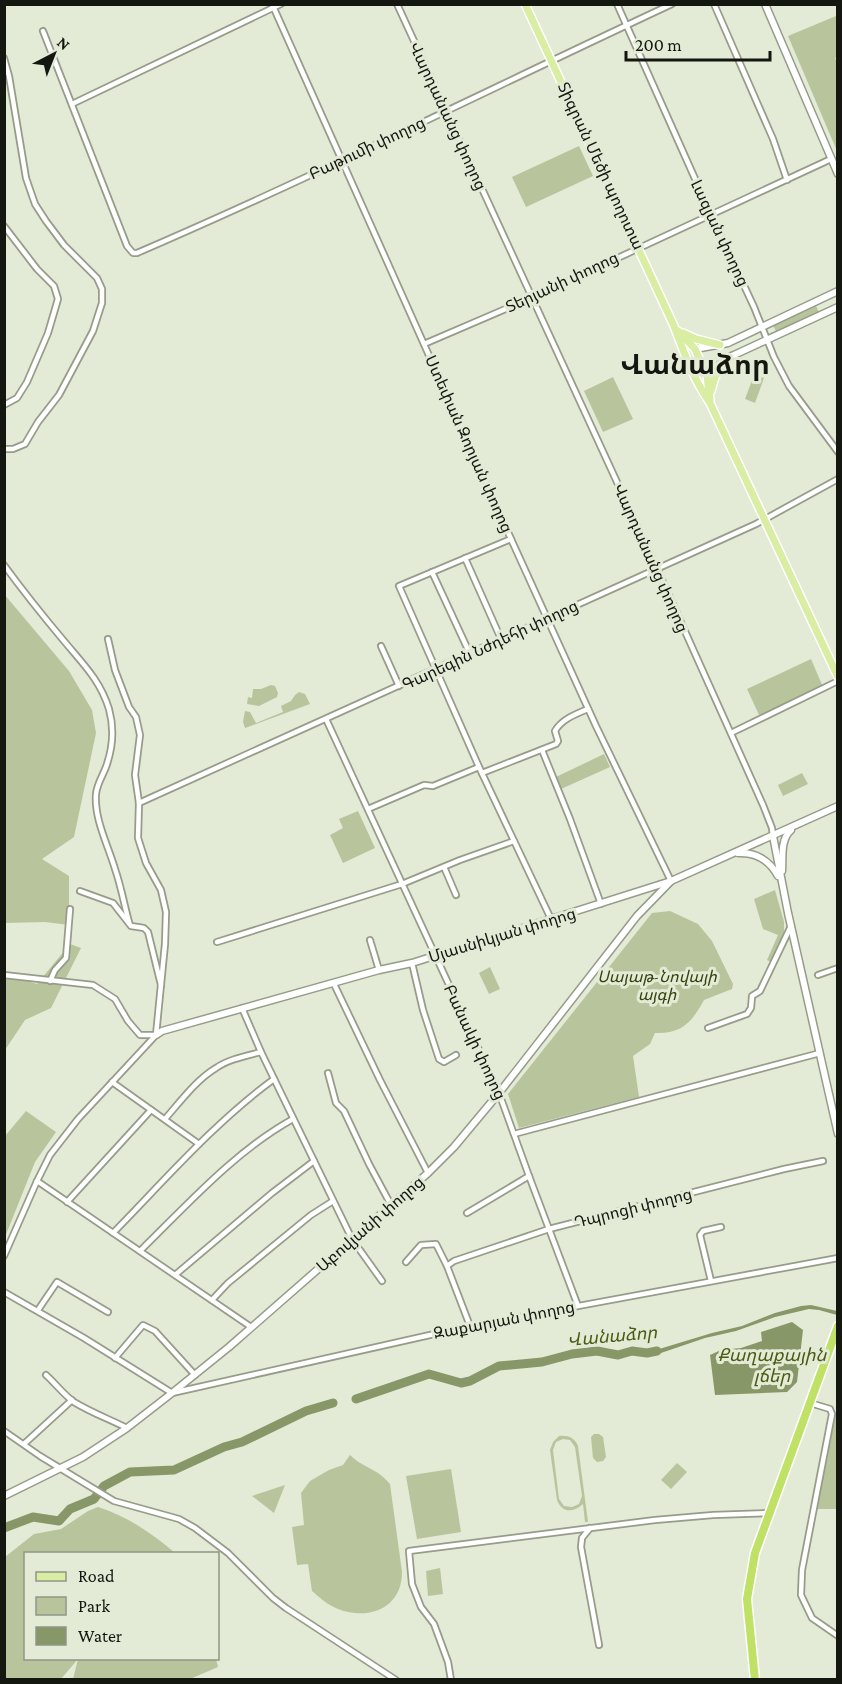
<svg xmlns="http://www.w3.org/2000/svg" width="842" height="1684" font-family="'Crimson Pro','Noto Sans Armenian',serif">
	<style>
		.green { fill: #b8c59c; fill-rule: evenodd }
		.water { fill: #889767 }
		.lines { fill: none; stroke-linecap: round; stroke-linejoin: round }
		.river { stroke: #889767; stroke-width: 9 }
		.street-casing { stroke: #969c89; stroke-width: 8 }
		.secondary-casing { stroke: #969c89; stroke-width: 9 }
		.primary-casing { stroke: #fff; stroke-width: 10 }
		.highway-casing { stroke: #fff; stroke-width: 11 }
		.street { stroke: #fff; stroke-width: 4.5 }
		.secondary { stroke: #fff; stroke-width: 6 }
		.primary { stroke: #d9eda3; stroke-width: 7 }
		.highway { stroke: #bfe165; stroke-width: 8 }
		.labels { text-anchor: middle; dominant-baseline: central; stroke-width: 6; stroke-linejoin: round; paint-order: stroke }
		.street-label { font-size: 16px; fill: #141710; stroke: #e3ead6 }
		.park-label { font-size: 16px; font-style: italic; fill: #35420a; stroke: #e3ead6 }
		.water-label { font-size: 18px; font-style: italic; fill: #4b5c12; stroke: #e3ead6 }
		.town-label { font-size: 28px; font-weight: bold; fill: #141710; stroke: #e3ead6 }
	</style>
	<rect width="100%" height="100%" fill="#e3ead6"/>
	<!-- green -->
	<g class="green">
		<polygon points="836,16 838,19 838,56 835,58 838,65 837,151 788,36"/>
		<polygon points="579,146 593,176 526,207 512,177"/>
		<polygon points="816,306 819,312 776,331 773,326"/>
		<polygon points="754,375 764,378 755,403 745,399"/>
		<polygon points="613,377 633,419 603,432 584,391"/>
		<polygon points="4,594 69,671 92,710 96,733 74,837 42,859 69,876 69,925 45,922 5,923"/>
		<polygon points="811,659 823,687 760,717 747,689"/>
		<polygon points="271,685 275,686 278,693 277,697 259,706 247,704 248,697 252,698 253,689 261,689"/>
		<polygon points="299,692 305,694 310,704 245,728 243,722 245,711 250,712 256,723 283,712 281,706 291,701 295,695"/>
		<polygon points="604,754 610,767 561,789 556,777"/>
		<polygon points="802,773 808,784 783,796 778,785"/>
		<polygon points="358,811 375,848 343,863 330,835 343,828 339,819"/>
		<polygon points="775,890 784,922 784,932 771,962 767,960 778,935 763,929 754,899"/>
		<path d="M670 911 698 924 712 941 733 984 732 989 704 1000C692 1022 682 1034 655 1033L650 1044 633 1056 639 1097 519 1128 508 1094 652 913Z"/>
		<polygon points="70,944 81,948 51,1008 25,1020 5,1050 5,974 37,984"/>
		<polygon points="490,967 500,989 489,994 479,973"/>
		<polygon points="26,1111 56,1132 35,1162 5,1237 5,1136"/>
		<polygon points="837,1407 837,1509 816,1509"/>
		<polygon points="594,1434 599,1434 603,1437 606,1457 603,1461 597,1462 593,1458 591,1437"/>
		<path d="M559 1436C568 1435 575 1438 578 1446L588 1522H585L583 1504C573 1513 562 1513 557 1500L550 1450 553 1442ZM563 1439 570 1440 575 1447 582 1496 579 1504 572 1507 564 1506 559 1499 553 1450 556 1442Z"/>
		<path d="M350 1455C363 1468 377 1468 390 1484L402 1572C402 1608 369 1621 338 1609 328 1605 320 1598 312 1591L308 1564 297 1565 292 1527 304 1525 301 1493 310 1481 329 1470 343 1465Z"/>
		<polygon points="677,1463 687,1472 671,1489 661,1480"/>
		<polygon points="451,1469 461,1532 417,1539 406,1476"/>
		<polygon points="285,1485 274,1513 252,1496"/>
		<path d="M98 1507C127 1516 153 1534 175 1553L26 1554V1658L78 1659 61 1679H5V1557L34 1534 61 1529 88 1511Z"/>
		<polygon points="440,1568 443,1594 428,1596 426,1571"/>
		<polygon points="78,1659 216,1659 218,1667 190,1679 73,1679"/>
	</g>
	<!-- water -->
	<g class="water">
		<polygon points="811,1305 837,1311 837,1315 819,1310 809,1309 775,1317 736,1331 705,1338 661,1353 649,1355 646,1353 712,1333 742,1326 775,1313 801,1306"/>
		<polygon points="792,1322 803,1330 797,1382 787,1392 715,1395 710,1355 721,1350 741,1348 762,1341 761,1332"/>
	</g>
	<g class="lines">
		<!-- river -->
		<g class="river">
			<polyline points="356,1399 429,1374 461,1383 470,1381 499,1366 542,1362 572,1354 597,1351 618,1355 632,1351 647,1353 657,1351"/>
			<polyline points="4,1528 33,1517 59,1521 70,1509 94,1499 104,1486 130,1472 174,1470 224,1447 242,1442 306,1411 333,1403"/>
		</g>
		<!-- street casing -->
		<g class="street-casing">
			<g id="street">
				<polyline points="272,4 511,539 596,726 671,881"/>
				<polyline points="397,4 657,569 763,805 772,828 773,836"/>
				<polyline points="617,4 713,219 754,307 774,357 789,386 838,452"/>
				<polyline points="714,4 773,139 787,180"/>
				<path d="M43 31 127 246 133 253H137C318 175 494 87 672 4"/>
				<polyline points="4,58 9,76 26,178 35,204 46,221 64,245 97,278 102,289 102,303 93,331 59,395 38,422 25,444 13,449 4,449"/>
				<polyline points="72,104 281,4"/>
				<polyline points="4,226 37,269 54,286 58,299 48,333 27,382 17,398 4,405"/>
				<polyline points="424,344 538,295 831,159"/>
				<polyline points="511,539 399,586 479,767 551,919"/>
				<polyline points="465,558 501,639"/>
				<path d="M4 565C23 591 43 616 64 641 83 664 100 680 109 709 114 727 113 746 107 764 104 774 97 783 96 794 94 819 108 845 115 869 121 886 124 904 129 922"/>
				<polyline points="432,572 470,654"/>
				<polyline points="381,646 399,686"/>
				<polyline points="326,719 499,1093 529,1176 578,1306"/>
				<polyline points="731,733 838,681"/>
				<polyline points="542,750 570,819 601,904"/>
				<path d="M482 773 556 744 558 741 555 731C562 719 576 714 588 709"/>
				<polyline points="139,803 756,524 838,479"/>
				<polyline points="368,809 424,785 433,786 479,767"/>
				<polyline points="444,867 456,895"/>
				<polyline points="80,891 113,903 131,926 144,928 148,932 161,985"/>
				<polyline points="370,940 379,970"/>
				<polyline points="217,942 402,884 460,860 514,841"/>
				<polyline points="412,963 423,1010 439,1059 444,1062 456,1055"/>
				<polyline points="4,975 93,985 115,999 128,1021 140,1035 156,1035"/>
				<polyline points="818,975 838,968"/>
				<polyline points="50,981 55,970 66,958 70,909"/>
				<polyline points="334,984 380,1080 428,1173"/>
				<polyline points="242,1008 261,1052 352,1239 382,1281"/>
				<polyline points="708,1028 747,1014 751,1008 752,996 760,991 791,926"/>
				<polyline points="328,1073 336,1103 344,1111 369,1164 391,1205"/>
				<polyline points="112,1082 199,1144"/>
				<path d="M165 1119C180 1102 196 1080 216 1068 229 1059 246 1056 261 1052"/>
				<polyline points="514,1134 820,1053"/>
				<polyline points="37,1181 251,1327"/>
				<polyline points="67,1202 151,1110"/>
				<polyline points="467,1213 529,1176"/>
				<path d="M113 1233C165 1180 214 1123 274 1079"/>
				<path d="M140 1251C187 1205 235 1151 293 1119"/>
				<polyline points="4,1256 37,1181 50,1155 78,1119 156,1035 165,944 166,912 161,890 146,863 138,838 139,803 135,775 140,735 136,717 129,707 115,670 108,639"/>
				<polyline points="406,1262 421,1245 436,1244 447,1266 470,1326"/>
				<polyline points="447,1266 454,1261 549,1229 784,1169 823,1161"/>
				<polyline points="175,1275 272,1193 314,1161"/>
				<polyline points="711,1281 700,1235 703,1231 721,1227"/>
				<polyline points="4,1292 84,1338 172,1393 470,1326 838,1258"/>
				<polyline points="212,1300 228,1283 311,1215 333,1201"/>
				<polyline points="38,1310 57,1282 108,1312"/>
				<polyline points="115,1358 143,1325 155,1331 195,1375"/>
				<path d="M46 1375C55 1383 64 1395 74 1402 90 1412 109 1419 127 1428"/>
				<polyline points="810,1403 830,1409 832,1414 802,1570 801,1595 812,1618 838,1636"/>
				<polyline points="4,1431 40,1456 114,1501 179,1519 195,1528 228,1553 273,1598 286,1608 396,1680"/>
				<polyline points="24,1444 72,1400"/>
				<polyline points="590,1528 582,1538 581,1547 599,1645"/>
				<polyline points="451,1680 448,1662 434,1624 421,1607 412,1584 409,1551 655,1520 713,1515 768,1513"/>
			</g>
		</g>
		<!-- secondary casing -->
		<g class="secondary-casing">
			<g id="secondary">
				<polyline points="765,4 838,174"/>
				<polyline points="695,349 728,343 838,291"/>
				<polyline points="707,376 727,358 734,355 838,307"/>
				<polyline points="773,836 788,913 838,1134"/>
				<path d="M738 853C756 852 770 861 778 876"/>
				<path d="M782 871C783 857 780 840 791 830"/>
				<polyline points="156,1035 162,1031 379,970 412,963 671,881 838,806"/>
				<polyline points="4,1496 83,1457 127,1428 172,1393 229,1347 428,1173 454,1147 499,1093 637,916 671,881"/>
			</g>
		</g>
		<!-- primary casing -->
		<g class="primary-casing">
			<g id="primary">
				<path d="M525 4 674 326C684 353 693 378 710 403L838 677"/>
				<polyline points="678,331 695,349 707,376 710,400"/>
				<polyline points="683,333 696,339 720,345"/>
				<polyline points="711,391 715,377 727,358"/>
			</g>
		</g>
		<!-- highway casing -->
		<g class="highway-casing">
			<polyline id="highway" points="755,1680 747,1599 755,1553 838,1326"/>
		</g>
		<!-- street -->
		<use href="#street" class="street"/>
		<!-- secondary -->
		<use href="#secondary" class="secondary"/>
		<!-- primary -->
		<use href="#primary" class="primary"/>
		<!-- highway -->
		<use href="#highway" class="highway"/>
	</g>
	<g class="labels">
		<!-- street labels -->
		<g class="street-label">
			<text transform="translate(448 116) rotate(65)">Վարդանանց փողոց</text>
			<text transform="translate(367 148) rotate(-25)">Բաթումի փողոց</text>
			<text transform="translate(601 166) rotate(65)">Տիգրան Մեծի պողոտա</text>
			<text transform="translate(720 233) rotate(65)">Լազյան փողոց</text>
			<text transform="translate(562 282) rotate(-25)">Տերյանի փողոց</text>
			<text transform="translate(469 444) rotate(66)">Ստեփան Զորյան փողոց</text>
			<text transform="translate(651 558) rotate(66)">Վարդանանց փողոց</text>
			<text transform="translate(490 645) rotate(-25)">Գարեգին Նժդեհի փողոց</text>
			<text transform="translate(502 935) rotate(-17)">Մյասնիկյան փողոց</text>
			<text transform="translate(475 1042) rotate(65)">Բանակի փողոց</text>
			<text transform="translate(633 1208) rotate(-14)">Դպրոցի փողոց</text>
			<text transform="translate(370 1224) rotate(-41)">Աբովյանի փողոց</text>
			<text transform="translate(504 1320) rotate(-11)">Զաքարյան փողոց</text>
		</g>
		<!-- park labels -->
		<g class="park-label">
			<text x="657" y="976">Սայաթ-Նովայի<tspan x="657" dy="18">այգի</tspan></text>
		</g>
		<!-- water labels -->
		<g class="water-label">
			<text transform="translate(612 1336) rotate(-5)">Վանաձոր</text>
			<text x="772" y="1355">Քաղաքային<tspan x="772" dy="21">լճեր</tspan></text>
		</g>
		<!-- town labels -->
		<g class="town-label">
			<text x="695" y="364">Վանաձոր</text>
		</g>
	</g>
	<!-- border -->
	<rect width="842" height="1684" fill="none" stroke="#141710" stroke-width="12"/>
	<!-- legend -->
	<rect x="24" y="1552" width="195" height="108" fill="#e3ead6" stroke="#909687" stroke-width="1.5"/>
	<rect x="36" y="1572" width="30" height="9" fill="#d9eda3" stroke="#909687" stroke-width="1.5"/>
	<text x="78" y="1582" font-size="18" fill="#141710">Road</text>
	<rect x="36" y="1597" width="30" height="18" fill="#b8c59c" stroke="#909687" stroke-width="1.5"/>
	<text x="78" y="1612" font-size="18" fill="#141710">Park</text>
	<rect x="36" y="1627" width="30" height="18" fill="#889767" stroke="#909687" stroke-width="1.5"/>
	<text x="78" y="1642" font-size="18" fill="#141710">Water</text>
	<!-- north arrow -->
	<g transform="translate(54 54) rotate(42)" stroke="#e3ead6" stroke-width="4.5" paint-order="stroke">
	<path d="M0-4.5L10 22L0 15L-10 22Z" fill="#141710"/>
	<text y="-9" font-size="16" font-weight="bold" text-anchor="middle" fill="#141710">N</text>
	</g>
	<!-- scale -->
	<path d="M626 51v9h144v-9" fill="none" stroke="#141710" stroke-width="3"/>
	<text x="635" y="51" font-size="18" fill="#141710" stroke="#e3ead6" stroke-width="4.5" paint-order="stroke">200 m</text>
</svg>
